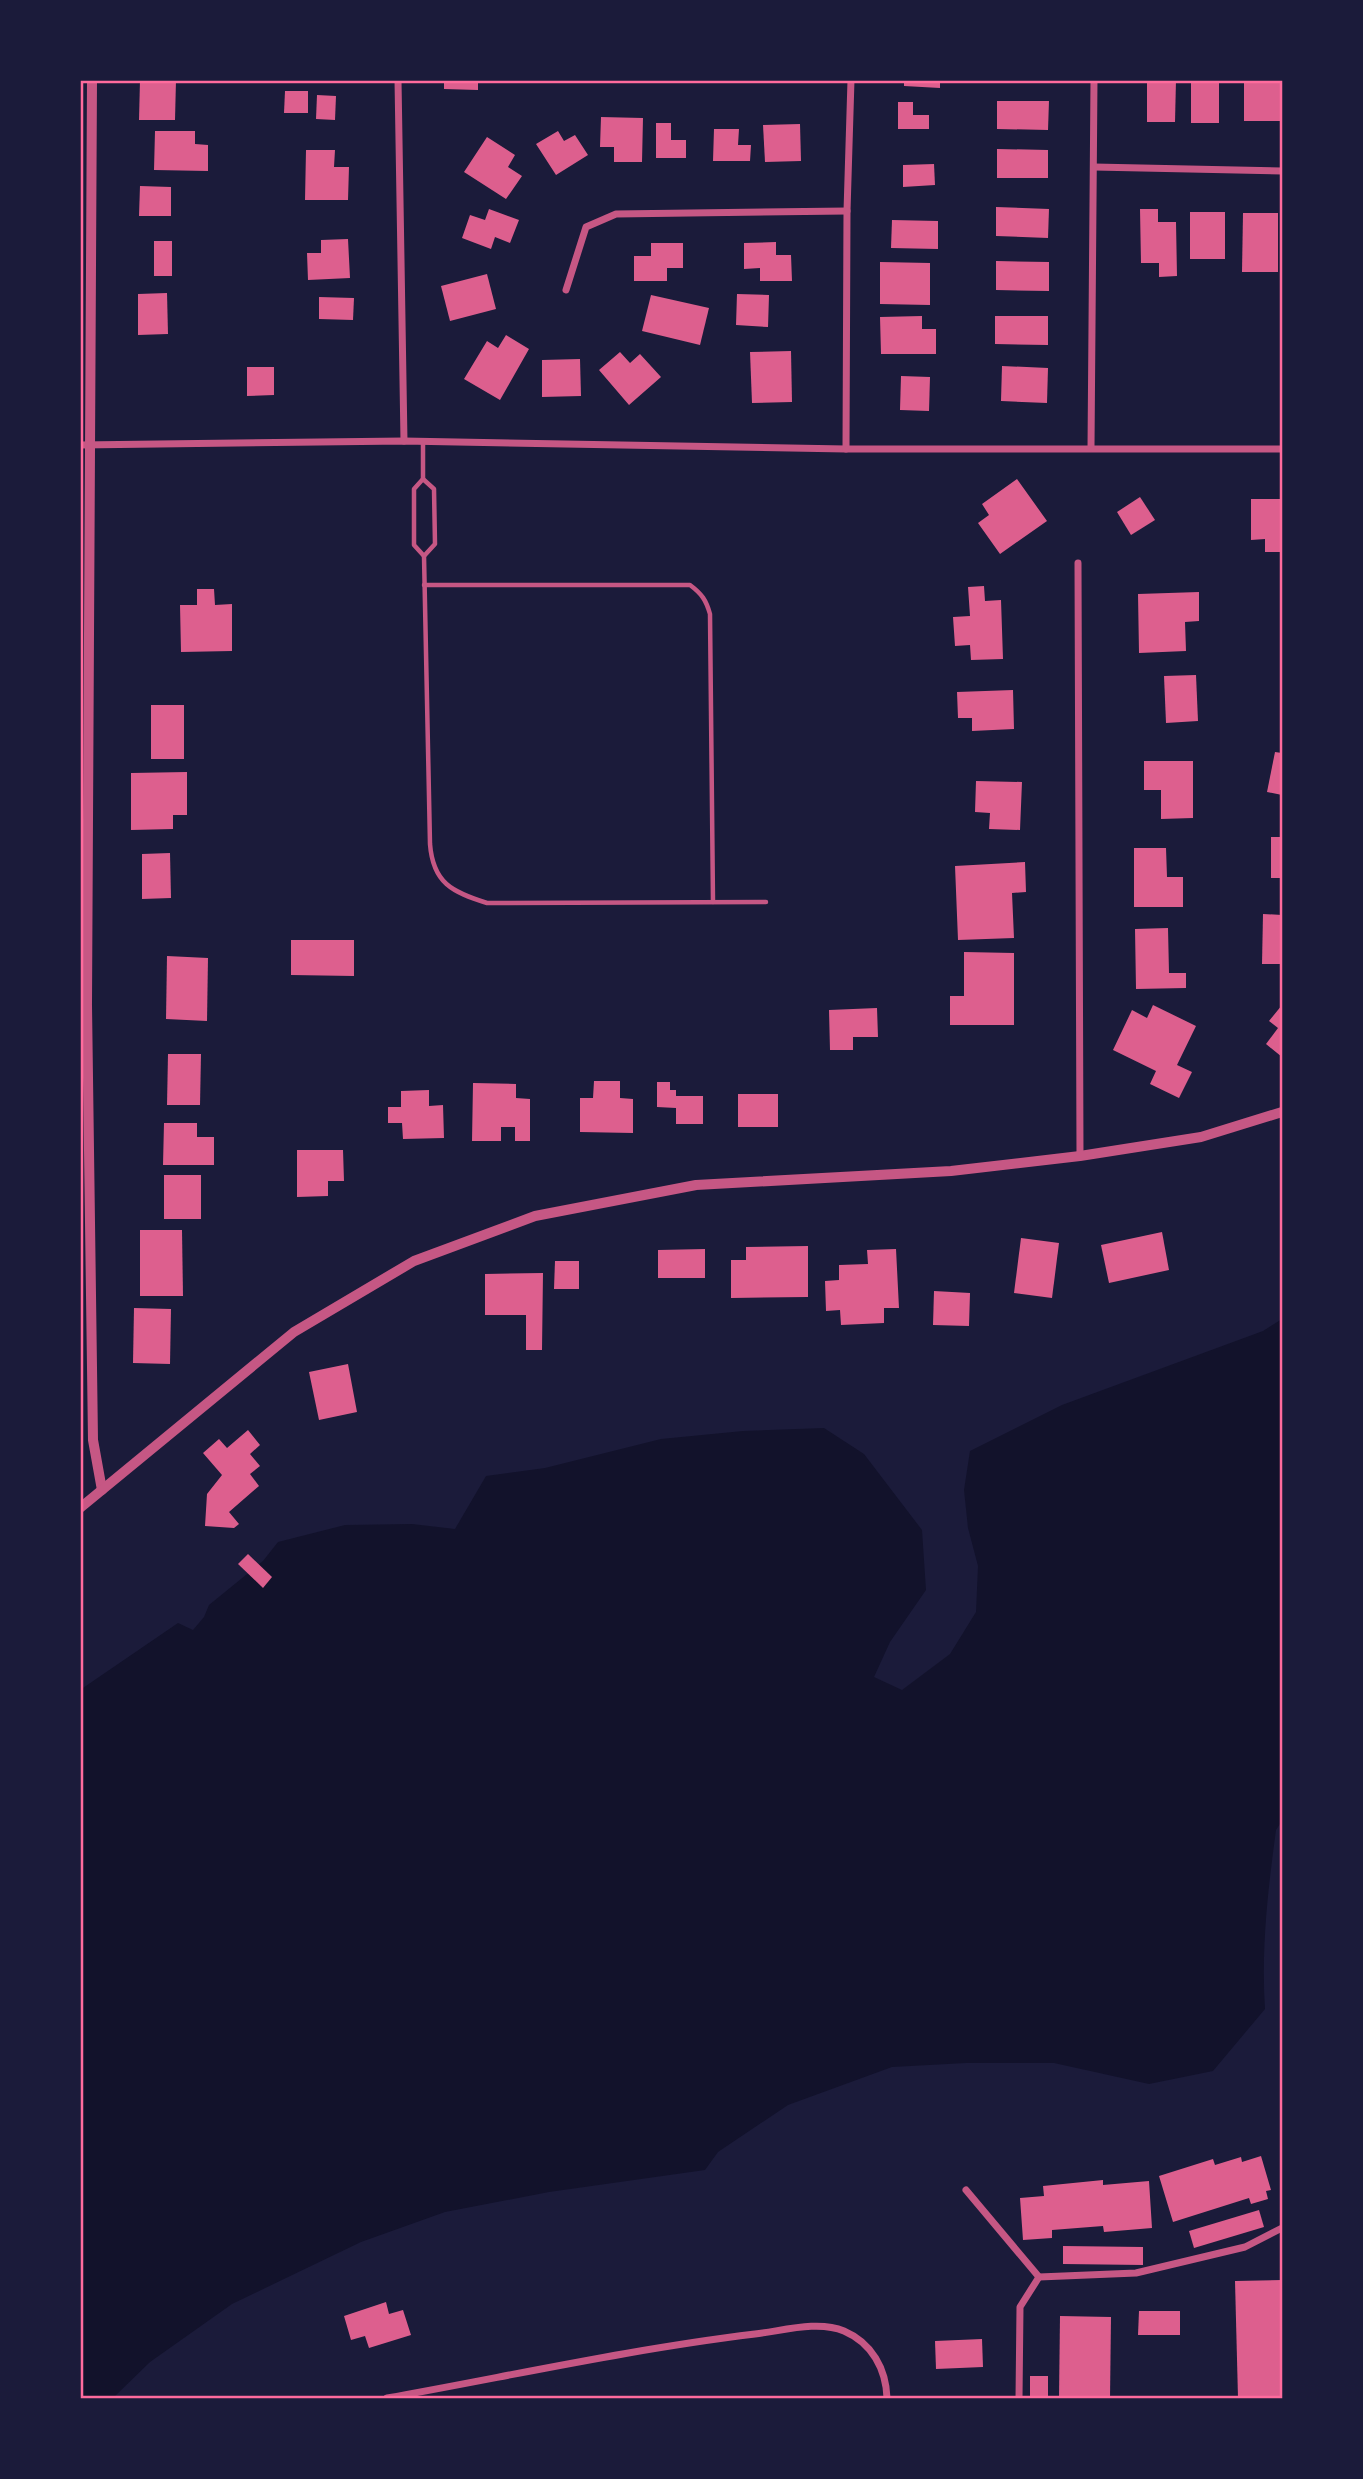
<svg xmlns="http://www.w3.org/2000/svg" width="1363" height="2479" font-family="Bitter,serif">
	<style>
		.water { fill: #12122b }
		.building { fill: #dd5f8e }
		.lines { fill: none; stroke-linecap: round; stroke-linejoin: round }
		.service { stroke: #c65784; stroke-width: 4.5 }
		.minor { stroke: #c65784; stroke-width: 7 }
		.tertiary { stroke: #c65784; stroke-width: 10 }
		.neatline { fill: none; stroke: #ff6b9d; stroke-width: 2.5 }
	</style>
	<rect width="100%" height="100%" fill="#1b1b3a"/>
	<!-- water -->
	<path class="water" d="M1282 1319V1821L1276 1830C1268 1889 1261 1949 1265 2009L1213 2071 1149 2084 1054 2063H966L892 2067 788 2105 718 2152 705 2170 549 2192 445 2212 361 2242 232 2304 150 2362 113 2398H80V1690L178 1623 193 1630 204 1617 209 1605 263 1561 278 1542 345 1525 412 1524 455 1529 486 1476 545 1468 661 1439 743 1431 824 1428 864 1454 922 1530 926 1590 890 1642 874 1677 902 1690 950 1654 976 1612 978 1566 968 1528 964 1490 970 1451 1062 1405 1263 1331Z"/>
	<!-- building -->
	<g class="building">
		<polygon points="140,80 176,80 175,120 139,120"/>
		<polygon points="444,80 478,80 478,90 444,89"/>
		<polygon points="904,80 940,80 940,88 904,86"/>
		<polygon points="1147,80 1176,80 1175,122 1147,122"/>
		<rect x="1191" y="80" width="28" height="43"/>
		<rect x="1244" y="80" width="36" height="41"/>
		<polygon points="285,91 308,91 308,113 284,113"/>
		<polygon points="317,95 336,96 335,120 316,119"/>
		<polygon points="997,101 1049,101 1048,130 997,129"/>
		<polygon points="898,102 913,102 913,115 929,115 929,129 898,129"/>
		<polygon points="601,117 643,118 642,162 614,162 614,147 600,147"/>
		<polygon points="656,123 671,123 671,140 686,140 686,158 656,158"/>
		<polygon points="800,124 801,161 765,162 763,125"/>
		<polygon points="714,129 739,129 738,145 751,145 750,161 713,161"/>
		<polygon points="155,131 195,131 195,144 208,145 208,171 154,170"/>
		<polygon points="558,131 564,141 575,135 588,155 556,175 536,144"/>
		<polygon points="487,137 515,155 508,167 522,176 506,199 464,172"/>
		<polygon points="997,149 1048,150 1048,178 997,178"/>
		<polygon points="306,150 335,150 334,167 349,167 348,200 305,200"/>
		<polygon points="934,164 935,185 903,187 903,165"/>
		<polygon points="140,186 171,187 171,216 139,216"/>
		<polygon points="996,207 1049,209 1048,238 996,236"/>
		<polygon points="489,209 519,220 510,243 495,237 491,249 462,238 470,215 485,220"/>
		<polygon points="1140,209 1158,209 1158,222 1176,222 1177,276 1159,277 1159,263 1141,263"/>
		<rect x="1190" y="212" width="35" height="47"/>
		<polygon points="1243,213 1278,213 1278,272 1242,272"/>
		<polygon points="892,220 938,221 938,249 891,248"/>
		<polygon points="348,239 350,278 308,280 307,253 321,253 321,240"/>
		<rect x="154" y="241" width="18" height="35"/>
		<polygon points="776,242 776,255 791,255 792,281 760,281 760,268 744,269 744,243"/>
		<polygon points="651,243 683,243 683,268 667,268 667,281 634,281 634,256 651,256"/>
		<polygon points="996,261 1049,262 1049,291 996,290"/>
		<polygon points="880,262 930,263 930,305 880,304"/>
		<polygon points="487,274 496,309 450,321 441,286"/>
		<polygon points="167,293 168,334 138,335 138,294"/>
		<polygon points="737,294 769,295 768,327 736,325"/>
		<polygon points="651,295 709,308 700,345 642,331"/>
		<polygon points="319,297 354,298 353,320 319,319"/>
		<polygon points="922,316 922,329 936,329 936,354 881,354 880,317"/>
		<polygon points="995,316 1048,316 1048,345 995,344"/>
		<polygon points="506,335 529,349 500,400 464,379 487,341 498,348"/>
		<polygon points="791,351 792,402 752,403 750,352"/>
		<polygon points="620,352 630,363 640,354 661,377 629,405 599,370"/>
		<polygon points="580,359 581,396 542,397 542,360"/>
		<polygon points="1002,366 1048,368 1047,403 1001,401"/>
		<polygon points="247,367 274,367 274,395 247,396"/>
		<polygon points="901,376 930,377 929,411 900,410"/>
		<polygon points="1017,479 1047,521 1000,554 978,523 989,515 982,504"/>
		<polygon points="1140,497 1155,520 1131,535 1117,512"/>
		<polygon points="1251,499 1282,499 1282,552 1265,552 1265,539 1251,540"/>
		<polygon points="984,586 985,601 1001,600 1003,659 971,660 970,645 955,646 953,617 970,616 968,587"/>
		<polygon points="197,589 214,589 215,605 232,604 232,651 181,652 180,605 197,605"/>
		<polygon points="1199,592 1199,621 1185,622 1186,651 1139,653 1138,594"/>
		<polygon points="1196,675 1198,721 1166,723 1164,676"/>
		<polygon points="1013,690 1014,729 972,731 972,718 958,718 957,692"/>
		<rect x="151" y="705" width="33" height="54"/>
		<polygon points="1275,752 1282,753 1282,795 1267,792"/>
		<polygon points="1144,761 1193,761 1193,818 1161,819 1161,790 1144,790"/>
		<polygon points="187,772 187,815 173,815 173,829 131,830 131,773"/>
		<polygon points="976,781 1022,782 1020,830 989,829 990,813 975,812"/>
		<rect x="1271" y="837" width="11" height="41"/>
		<polygon points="1134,848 1166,848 1167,877 1183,877 1183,907 1134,907"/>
		<polygon points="170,853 171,898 142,899 142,854"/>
		<polygon points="1025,862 1026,892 1012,893 1014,938 958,940 955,866"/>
		<polygon points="1263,914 1282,915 1282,964 1262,964"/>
		<polygon points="1168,928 1169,973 1186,973 1186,988 1136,989 1135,929"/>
		<polygon points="291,940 354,940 354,976 291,975"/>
		<polygon points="964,952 1014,953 1014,1025 950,1025 950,996 964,996"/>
		<polygon points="167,956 208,958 207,1021 166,1019"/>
		<polygon points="1153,1005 1196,1026 1177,1065 1192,1072 1179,1098 1150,1084 1156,1071 1113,1050 1132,1010 1147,1018"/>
		<polygon points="1282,1005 1282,1057 1266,1044 1278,1028 1269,1021"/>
		<polygon points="877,1008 878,1037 853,1037 853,1050 830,1050 829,1010"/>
		<polygon points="168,1054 201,1054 200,1105 167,1105"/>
		<polygon points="594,1081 620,1081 620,1098 633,1099 633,1133 580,1132 580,1098 593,1098"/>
		<polygon points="657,1082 670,1082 670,1090 676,1090 676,1096 703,1096 703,1124 676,1124 676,1108 657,1107"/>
		<polygon points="473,1083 516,1084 516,1098 530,1099 530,1141 515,1141 515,1127 501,1127 501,1141 472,1141"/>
		<polygon points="429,1090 429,1106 443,1105 444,1138 403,1139 402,1123 388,1123 388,1107 401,1107 401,1091"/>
		<rect x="738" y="1094" width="40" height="33"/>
		<polygon points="164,1123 197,1123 197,1137 214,1137 214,1165 163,1165"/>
		<polygon points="297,1150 343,1150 344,1181 328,1181 328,1196 297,1197"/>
		<rect x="164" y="1175" width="37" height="44"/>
		<polygon points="140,1230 182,1230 183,1296 140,1296"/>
		<polygon points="1162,1232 1169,1270 1109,1283 1101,1245"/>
		<polygon points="1021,1238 1059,1243 1052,1298 1014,1293"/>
		<polygon points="808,1246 808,1297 731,1298 731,1260 746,1260 746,1247"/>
		<polygon points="705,1249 705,1278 658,1278 658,1250"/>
		<polygon points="896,1249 899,1308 884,1308 884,1323 841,1325 840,1310 826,1311 825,1281 839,1280 839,1265 868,1264 867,1250"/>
		<polygon points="555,1261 579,1261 579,1289 554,1289"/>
		<polygon points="543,1273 542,1350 526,1350 526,1315 485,1315 485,1274"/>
		<polygon points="934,1291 970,1293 969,1326 933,1325"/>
		<polygon points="134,1308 171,1309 170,1364 133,1363"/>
		<polygon points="348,1364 357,1412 319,1420 309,1372"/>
		<polygon points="248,1430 260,1445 250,1454 260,1466 250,1474 259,1486 229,1512 239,1524 234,1528 205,1526 207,1494 222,1475 203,1453 219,1439 227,1448"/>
		<polygon points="248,1554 272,1577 263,1588 238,1564"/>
		<polygon points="1261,2156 1271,2190 1266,2191 1268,2199 1251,2204 1249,2198 1173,2222 1159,2176 1213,2159 1215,2165 1241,2157 1242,2162"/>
		<polygon points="1103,2180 1103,2185 1149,2181 1152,2228 1104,2232 1103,2226 1052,2230 1052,2238 1023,2240 1020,2198 1044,2196 1043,2186"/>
		<polygon points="1259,2210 1264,2227 1194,2248 1189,2231"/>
		<polygon points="1063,2246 1143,2247 1143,2265 1063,2264"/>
		<polygon points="1282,2280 1282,2398 1238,2398 1235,2281"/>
		<polygon points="386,2302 389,2314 403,2310 411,2335 369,2348 365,2336 351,2340 344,2316"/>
		<polygon points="1139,2311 1180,2311 1180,2335 1138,2335"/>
		<polygon points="1060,2316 1111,2317 1110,2398 1059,2398"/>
		<polygon points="982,2339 983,2367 936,2369 935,2341"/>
		<rect x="1030" y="2376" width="18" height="22"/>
	</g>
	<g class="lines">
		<!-- service -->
		<g class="service">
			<path d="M423 441V479L414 489V545L424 556 430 844C433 883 452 892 487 903L766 902"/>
			<polyline points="423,479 434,489 435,544 424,556"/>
			<path d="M424 585H690C702 594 706 600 710 614L713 902"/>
		</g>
		<!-- minor -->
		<g class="minor">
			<polyline points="398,80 404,441"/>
			<polyline points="1094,167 1282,171"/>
			<polyline points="566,290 586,227 616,214 847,211"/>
			<polyline points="80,445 404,441 846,449 1282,449"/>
			<polyline points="1091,448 1094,80"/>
			<polyline points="846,449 847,211 851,80"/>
			<polyline points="1078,563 1080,1156"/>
			<polyline points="966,2190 1039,2277 1136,2273 1245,2247 1282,2228"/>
			<path d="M387 2398C510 2376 631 2349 755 2334 782 2331 818 2320 844 2331 872 2343 886 2369 887 2398"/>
			<polyline points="1019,2398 1020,2307 1039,2277"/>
		</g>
		<!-- tertiary -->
		<g class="tertiary">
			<polyline points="92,80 87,1005 93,1440 102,1490"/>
			<polyline points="80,1508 294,1332 414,1261 535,1216 696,1185 951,1171 1080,1156 1201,1137 1282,1112"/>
		</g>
	</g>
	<!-- border -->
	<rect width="1363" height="2479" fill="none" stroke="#1b1b3a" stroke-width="164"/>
	<rect x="82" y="82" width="1199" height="2315" class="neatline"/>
</svg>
